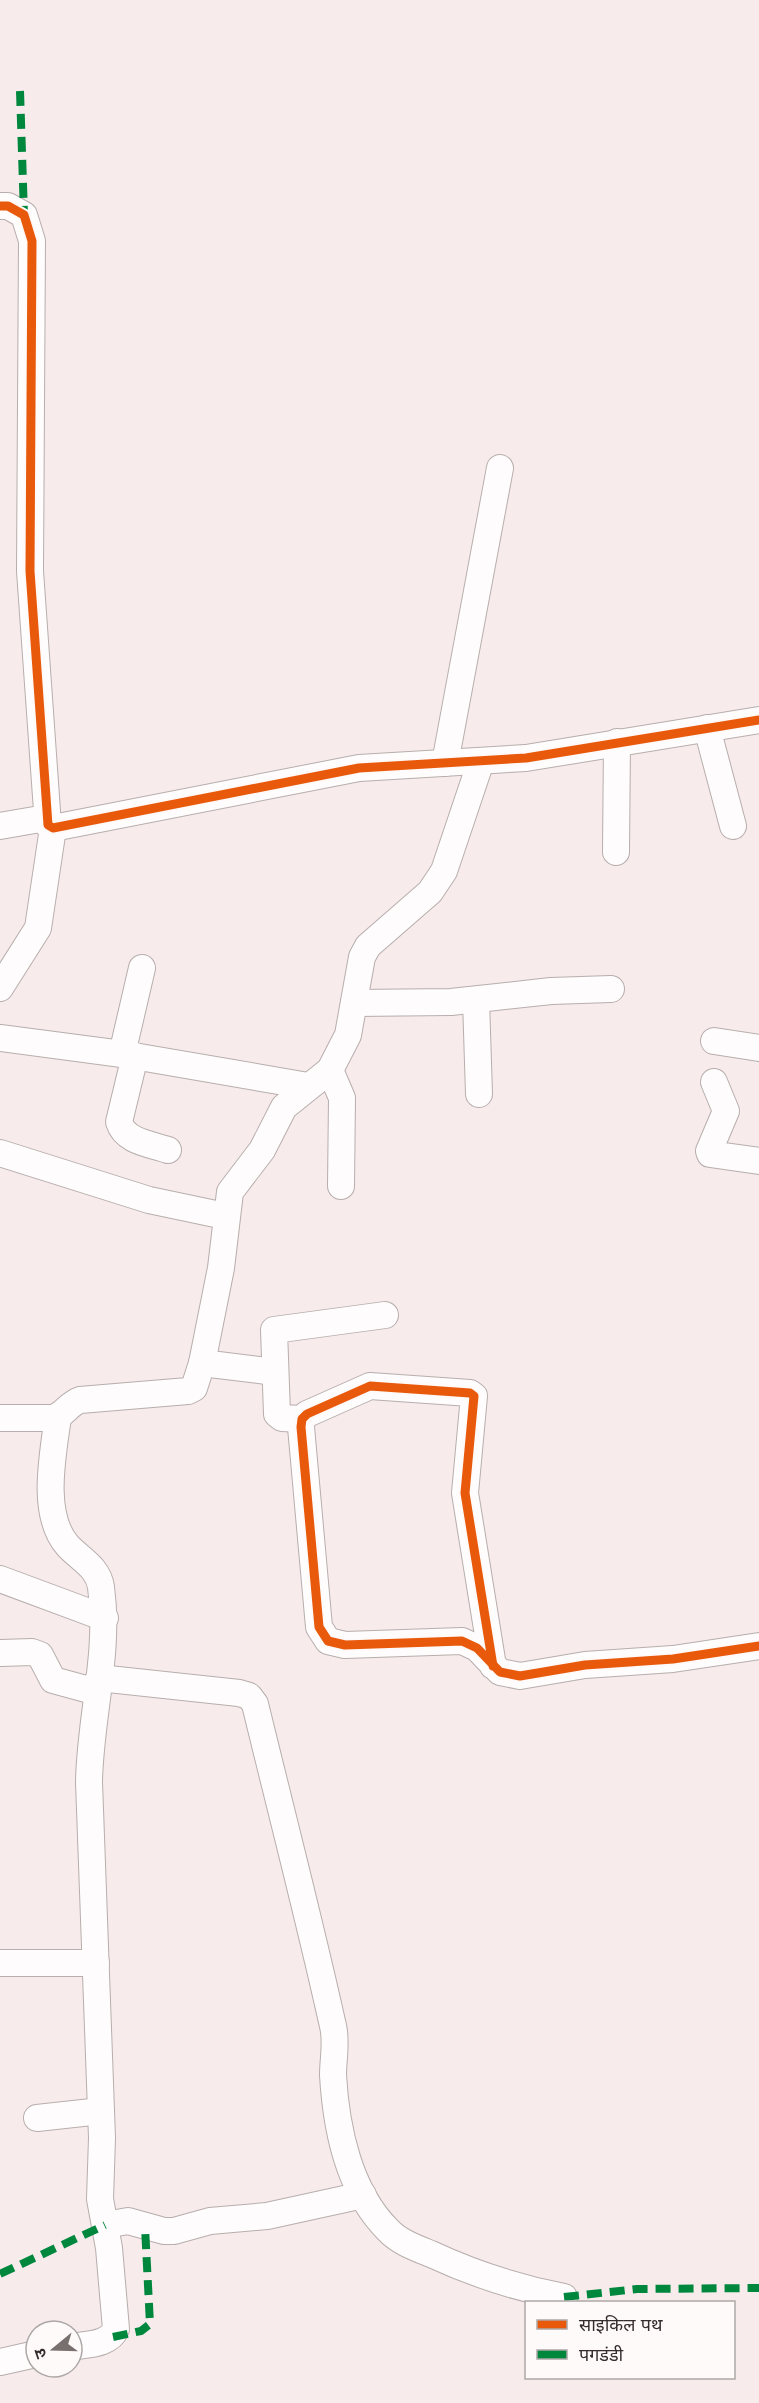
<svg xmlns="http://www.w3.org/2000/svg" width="759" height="2403" font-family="Jost,'Noto Sans Devanagari',sans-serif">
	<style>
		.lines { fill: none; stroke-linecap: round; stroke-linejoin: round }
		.minor-casing { stroke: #b7aead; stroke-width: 28 }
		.minor { stroke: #fefcfc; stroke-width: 26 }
		.quiet { stroke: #00873e; stroke-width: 8; stroke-dasharray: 15 8; stroke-linecap: butt }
		.cycleway-casing { stroke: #fefaf9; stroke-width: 13 }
		.cycleway { stroke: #e8590c; stroke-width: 9 }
	</style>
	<rect width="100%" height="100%" fill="#f7eceb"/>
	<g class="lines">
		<!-- minor casing -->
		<g class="minor-casing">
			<g id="minor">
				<polyline points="0,206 8,206 24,215 32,241 30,571 48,825 53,828 359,768 526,758 759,720"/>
				<polyline points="707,728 733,826"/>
				<polyline points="445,763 500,468"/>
				<polyline points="0,826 46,818"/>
				<polyline points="616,852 617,742"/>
				<polyline points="0,988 38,928 53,828"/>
				<polyline points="476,1000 479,1094"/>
				<polyline points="354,1003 451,1002 551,991 611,989"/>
				<polyline points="0,1038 122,1054 308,1086"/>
				<polyline points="714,1041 759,1048"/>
				<polyline points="122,1054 142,968"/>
				<path d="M135 1056 119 1122C125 1142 151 1144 168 1150"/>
				<polyline points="330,1070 342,1098 341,1186"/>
				<polyline points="714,1082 726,1111 709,1151 710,1154 759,1161"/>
				<polyline points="0,1153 149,1200 225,1216"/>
				<polyline points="202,1363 275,1372"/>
				<path d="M58 1417C53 1454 40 1515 68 1546 80 1559 98 1567 101 1587 110 1653 90 1717 89 1782L102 2138 100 2199 109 2248 116 2329C109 2345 87 2344 72 2347"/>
				<path d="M0 1418H52C64 1416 68 1404 80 1400L188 1391 194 1388 202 1363 221 1268 230 1192 262 1150 284 1107 330 1070 348 1035 362 957 368 946 430 892 444 871 481 761"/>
				<polyline points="302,1419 282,1418 277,1414 274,1330 385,1315"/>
				<polyline points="0,1579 105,1618"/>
				<polyline points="0,1653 32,1652 40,1655 53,1680 97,1692"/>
				<polyline points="493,1666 465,1493 474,1396 470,1393 370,1386 307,1414 302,1419 301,1427 319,1627 328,1641 345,1645 462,1641 477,1648 500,1672 520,1676 585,1665 673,1659 759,1646"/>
				<path d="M99 1678 239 1693 249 1696 255 1704C281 1811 309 1918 333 2026 337 2042 333 2059 333 2075 336 2128 349 2191 388 2230 399 2242 416 2248 431 2254 474 2274 517 2288 564 2297"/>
				<polyline points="0,1963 96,1963"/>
				<polyline points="37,2118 101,2111"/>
				<polyline points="105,2225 128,2221 164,2231 174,2231 210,2221 267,2216 363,2195"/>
				<polyline points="0,2362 36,2354"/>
			</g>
		</g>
		<!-- minor -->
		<use href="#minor" class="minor"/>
		<!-- quiet -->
		<g class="quiet">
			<polyline points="20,91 24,215"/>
			<polyline points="0,2274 105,2225"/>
			<polyline points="564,2297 637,2289 759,2288"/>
			<polyline points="113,2337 141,2331 150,2324 145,2227"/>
		</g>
		<!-- cycleway casing -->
		<g class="cycleway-casing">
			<g id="cycleway">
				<polyline points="0,206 8,206 24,215 32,241 30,571 48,825 53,828 359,768 526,758 759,720"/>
				<polyline points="493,1666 465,1493 474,1396 470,1393 370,1386 307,1414 302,1419 301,1427 319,1627 328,1641 345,1645 462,1641 477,1648 500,1672 520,1676 585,1665 673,1659 759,1646"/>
			</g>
		</g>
		<!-- cycleway -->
		<use href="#cycleway" class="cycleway"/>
	</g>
	<!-- legend -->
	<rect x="525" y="2301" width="210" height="78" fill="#fefaf9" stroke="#ada8a7" stroke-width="1.5"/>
	<rect x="537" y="2320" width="30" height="9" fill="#e8590c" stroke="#ada8a7" stroke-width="1.5"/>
	<text x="579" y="2331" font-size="18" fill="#342d2c">साइकिल पथ</text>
	<rect x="537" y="2350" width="30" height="9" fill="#00873e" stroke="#ada8a7" stroke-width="1.5"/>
	<text x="579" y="2361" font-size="18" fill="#342d2c">पगडंडी</text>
	<!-- north arrow -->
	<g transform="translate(54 2349) rotate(251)"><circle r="28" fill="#fefaf9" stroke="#ada8a7" stroke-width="1.5"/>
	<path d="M0-4.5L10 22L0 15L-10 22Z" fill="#78706f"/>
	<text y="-9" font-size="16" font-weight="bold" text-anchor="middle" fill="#342d2c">उ</text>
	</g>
</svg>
